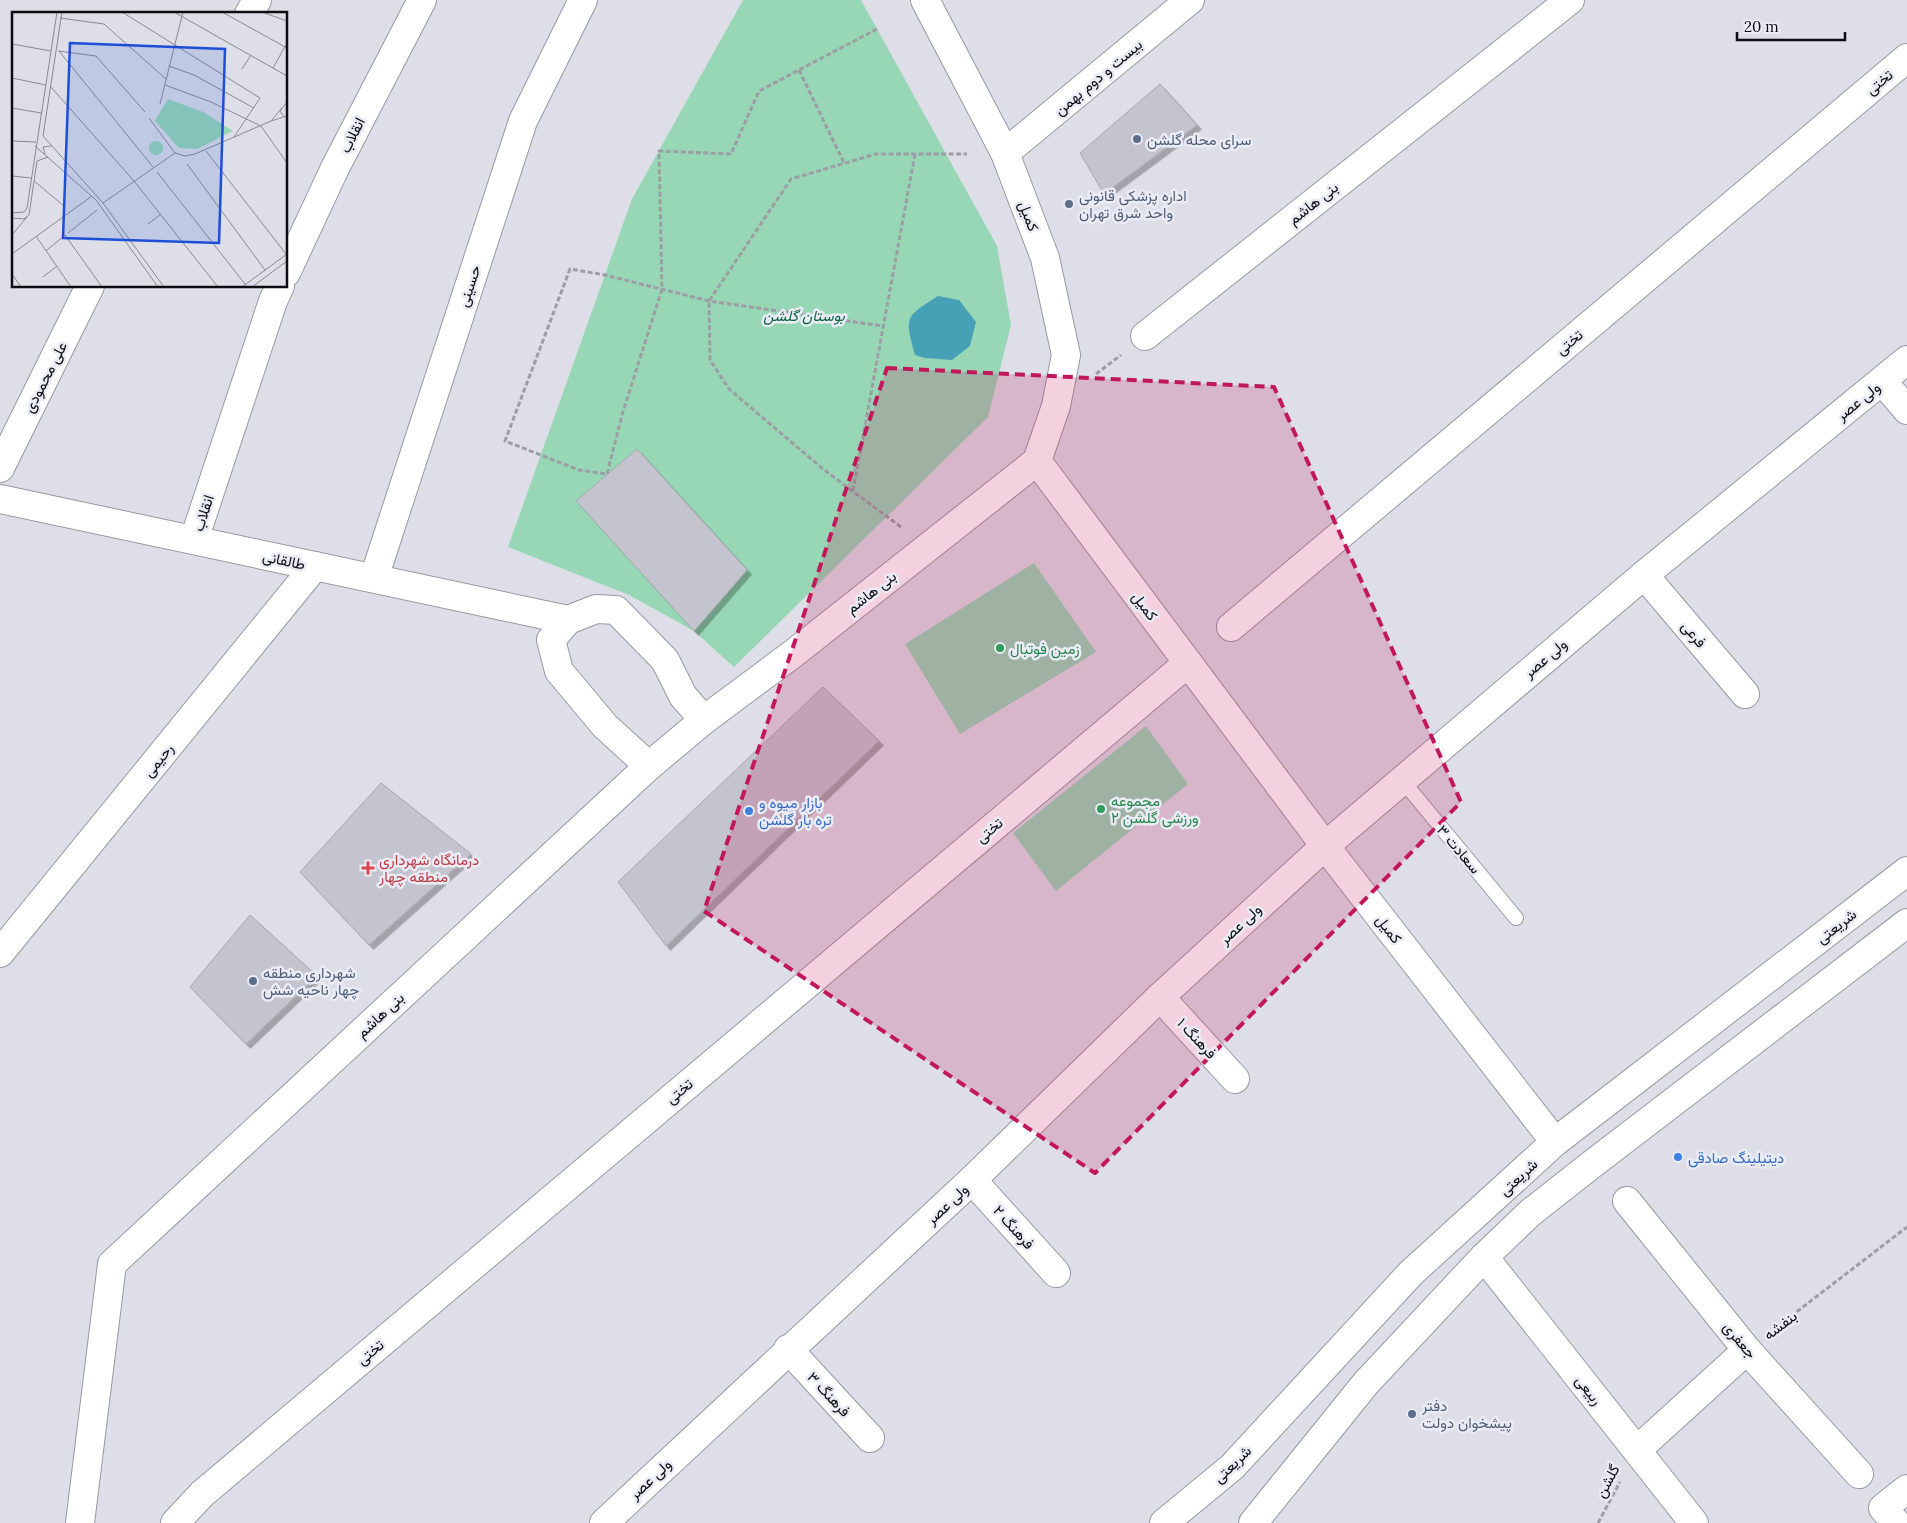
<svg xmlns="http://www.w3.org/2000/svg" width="1907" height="1523" font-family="Lora,Vazirmatn,serif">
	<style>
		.green { fill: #97d7b5 }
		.water { fill: #46a1b7 }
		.building { fill: #c3c4cd; stroke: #a7a7b0; filter: url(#shadow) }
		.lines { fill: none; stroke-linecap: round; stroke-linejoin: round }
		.service-casing { stroke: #9899a2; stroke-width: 16 }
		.minor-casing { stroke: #9899a2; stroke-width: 30 }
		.secondary-casing { stroke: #9899a2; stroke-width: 30 }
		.path { stroke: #9d9ea5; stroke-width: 3; stroke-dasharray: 5 2.5; stroke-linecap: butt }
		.service { stroke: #fff; stroke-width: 14 }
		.minor { stroke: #fff; stroke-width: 28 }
		.secondary { stroke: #fff; stroke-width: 28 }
		.marked { fill: #c2185b; fill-opacity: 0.2; stroke: #c2185b; stroke-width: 4; stroke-dasharray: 10 6; stroke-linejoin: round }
		.service-dot { fill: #5c6f8a; stroke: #eaebf5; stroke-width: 2 }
		.leisure-dot { fill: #2e9e5b; stroke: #eaebf5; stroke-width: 2 }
		.shop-dot { fill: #3f7fe0; stroke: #eaebf5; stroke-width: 2 }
		.health-dot { fill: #e0444e; stroke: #eaebf5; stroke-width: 2 }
		.labels { text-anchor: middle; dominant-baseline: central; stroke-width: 5; stroke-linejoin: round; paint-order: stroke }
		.street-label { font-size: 15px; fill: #0c0d10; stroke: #eaebf5 }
		.service-label { font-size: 15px; fill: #4e5e75; stroke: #eaebf5; text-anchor: start }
		.park-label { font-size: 15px; font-style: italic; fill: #0b6644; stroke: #eaebf5 }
		.leisure-label { font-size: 15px; fill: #27864d; stroke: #eaebf5; text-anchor: start }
		.shop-label { font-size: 15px; fill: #366cbe; stroke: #eaebf5; text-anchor: start }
		.health-label { font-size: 15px; fill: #be3a42; stroke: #eaebf5; text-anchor: start }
		.inset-road { fill: none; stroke: #898a91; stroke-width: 1 }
		.view { fill: #1d4ed8; fill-opacity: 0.15; stroke: #1d4ed8; stroke-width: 2.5 }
		.inset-edge { fill: none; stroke: #0c0d10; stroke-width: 2.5 }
	</style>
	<defs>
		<filter id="shadow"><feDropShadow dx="4.5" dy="4.5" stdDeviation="0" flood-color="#0004"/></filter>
	</defs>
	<rect width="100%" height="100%" fill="#dddee7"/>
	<!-- green -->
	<g class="green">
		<polygon points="743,0 861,0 997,246 1011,325 988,417 734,667 694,631 629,595 508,547 632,199"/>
		<polygon points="1034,563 1096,652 960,734 905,644"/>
		<polygon points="1146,726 1188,784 1056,891 1013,833"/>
	</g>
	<!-- water -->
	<path class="water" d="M938 296 959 300 976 322 970 346 952 360 925 358 915 355C905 316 904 318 938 296Z"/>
	<!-- building -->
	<g class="building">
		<polygon points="1160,84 1197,125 1104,194 1080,153"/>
		<polygon points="637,449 747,570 694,631 576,501"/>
		<polygon points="823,687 879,741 666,946 618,882"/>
		<polygon points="381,783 471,854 369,945 300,872"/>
		<polygon points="250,915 317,976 246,1044 190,987"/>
	</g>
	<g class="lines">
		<!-- service casing -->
		<g class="service-casing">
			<polyline id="service" points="1402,780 1516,918"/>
		</g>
		<!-- minor casing -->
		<g class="minor-casing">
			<g id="minor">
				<polyline points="925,0 1005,153 1045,258 1066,355 1056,406 1037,461"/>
				<polyline points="249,14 257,0"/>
				<polyline points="1005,153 1190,0"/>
				<polyline points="286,273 335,168 422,0"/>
				<polyline points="1145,336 1570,0"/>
				<polyline points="1883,382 1907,410"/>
				<polyline points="1037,461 1325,846 1555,1142"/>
				<polyline points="0,468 90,286"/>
				<polyline points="0,499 568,620"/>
				<polyline points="194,540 273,301 280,286"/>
				<polyline points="1644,575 1745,694"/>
				<polyline points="374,578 523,121 583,0"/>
				<polygon points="596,609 616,610 665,660 683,696 704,720 649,766 605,726 559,671 551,640 568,620"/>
				<polyline points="1231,627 1907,58"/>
				<polyline points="704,720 794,653 1037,461"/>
				<polyline points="0,953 315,566"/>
				<polyline points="1160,997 1235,1079"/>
				<polyline points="972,1180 1056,1273"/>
				<polyline points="1627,1201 1747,1350 1859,1474"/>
				<polyline points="1484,1257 1694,1523"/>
				<polyline points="788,1349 870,1438"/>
				<polyline points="1637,1450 1747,1350"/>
				<polyline points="80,1523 112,1264 649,766"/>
				<polyline points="175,1523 202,1494 1188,663"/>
				<polyline points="604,1523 972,1180 1160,997 1325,846 1644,575 1907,360"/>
				<polyline points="1896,1523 1883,1508 1907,1489"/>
			</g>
		</g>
		<!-- secondary casing -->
		<g class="secondary-casing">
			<g id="secondary">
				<polyline points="1164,1523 1232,1467 1411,1273 1555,1142 1907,871"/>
				<polyline points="1253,1523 1366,1383 1484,1257 1530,1213 1591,1165 1907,923"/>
			</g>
		</g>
		<!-- path -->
		<g class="path">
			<polyline points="877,29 759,91 731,154 659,151 662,289 622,415 607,474 579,470 505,441 570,269 605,275 709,301 883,326"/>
			<polyline points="799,70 844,163"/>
			<polyline points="1096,374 1121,355"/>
			<polyline points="853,491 915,154"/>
			<polyline points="901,527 823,469 729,389 710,360 709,301 791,179 876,154 967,154"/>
			<polyline points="1773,1330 1907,1227"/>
			<polyline points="1598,1523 1620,1482"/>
		</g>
		<!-- service -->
		<use href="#service" class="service"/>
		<!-- minor -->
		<use href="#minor" class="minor"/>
		<!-- secondary -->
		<use href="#secondary" class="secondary"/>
	</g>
	<!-- marked area -->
	<path class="marked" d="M887 368 1274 387 1461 802 1095 1173 704 911Z"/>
	<!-- markers -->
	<g class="service-dot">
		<circle cx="1137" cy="139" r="5"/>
		<circle cx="1069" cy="204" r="5"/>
		<circle cx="253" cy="981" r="5"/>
		<circle cx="1412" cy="1414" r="5"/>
	</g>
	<g class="leisure-dot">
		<circle cx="1000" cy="648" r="5"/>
		<circle cx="1101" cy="809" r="5"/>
	</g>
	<g class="shop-dot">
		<circle cx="749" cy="811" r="5"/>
		<circle cx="1678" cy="1157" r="5"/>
	</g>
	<path class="health-dot" d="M365.5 860.5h5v5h5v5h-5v5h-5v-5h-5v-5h5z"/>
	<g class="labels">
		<!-- street labels -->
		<g class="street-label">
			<text transform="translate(1098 77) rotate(-40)">بیست و دوم بهمن</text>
			<text transform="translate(1879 82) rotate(-40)">تختی</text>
			<text transform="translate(352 135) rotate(-63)">انقلاب</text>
			<text transform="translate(1313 203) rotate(-38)">بنی هاشم</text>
			<text transform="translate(1029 216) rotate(69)">کمیل</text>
			<text transform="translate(469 286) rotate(-72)">حسینی</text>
			<text transform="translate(1569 342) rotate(-40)">تختی</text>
			<text transform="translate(45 377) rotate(-63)">علی محمودی</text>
			<text transform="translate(1858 401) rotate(-39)">ولی عصر</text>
			<text transform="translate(203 513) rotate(-72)">انقلاب</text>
			<text transform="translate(284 560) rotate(12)">طالقانی</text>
			<text transform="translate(871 592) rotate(-38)">بنی هاشم</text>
			<text transform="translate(1145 606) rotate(53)">کمیل</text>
			<text transform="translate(1694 634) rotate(50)">فرعی</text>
			<text transform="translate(1545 658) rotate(-40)">ولی عصر</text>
			<text transform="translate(158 760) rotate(-51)">رحیمی</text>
			<text transform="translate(989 830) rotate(-40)">تختی</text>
			<text transform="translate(1459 849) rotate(50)">سعادت ۳</text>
			<text transform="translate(1240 924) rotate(-43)">ولی عصر</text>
			<text transform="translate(1836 926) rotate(-38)">شریعتی</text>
			<text transform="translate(1389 929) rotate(52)">کمیل</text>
			<text transform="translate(380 1015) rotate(-43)">بنی هاشم</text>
			<text transform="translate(1197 1038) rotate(47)">فرهنگ ۱</text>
			<text transform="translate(679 1091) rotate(-40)">تختی</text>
			<text transform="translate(1518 1177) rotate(-43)">شریعتی</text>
			<text transform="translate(947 1204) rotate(-43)">ولی عصر</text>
			<text transform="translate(1014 1227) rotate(48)">فرهنگ ۲</text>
			<text transform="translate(1780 1325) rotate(-37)">بنفشه</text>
			<text transform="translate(1740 1340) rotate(50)">جعفری</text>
			<text transform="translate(370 1352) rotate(-40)">تختی</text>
			<text transform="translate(1589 1390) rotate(52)">ربیعی</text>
			<text transform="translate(829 1394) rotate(47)">فرهنگ ۳</text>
			<text transform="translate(1232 1464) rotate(-44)">شریعتی</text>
			<text transform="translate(650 1479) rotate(-43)">ولی عصر</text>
			<text transform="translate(1607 1481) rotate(-62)">گلشن</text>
		</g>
		<!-- service labels -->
		<g class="service-label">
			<text x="1147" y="139">سرای محله گلشن</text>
			<text x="1079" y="195">اداره پزشكی قانونی<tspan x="1079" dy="17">واحد شرق تهران</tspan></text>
			<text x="263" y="972">شهرداری منطقه<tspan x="263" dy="17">چهار ناحیه شش</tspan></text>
			<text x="1422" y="1405">دفتر<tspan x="1422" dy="17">پیشخوان دولت</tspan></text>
		</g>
		<!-- park labels -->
		<g class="park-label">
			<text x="804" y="315">بوستان گلشن</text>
		</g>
		<!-- leisure labels -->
		<g class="leisure-label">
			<text x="1010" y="648">زمین فوتبال</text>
			<text x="1111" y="800">مجموعه<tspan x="1111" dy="17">ورزشی گلشن ۲</tspan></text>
		</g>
		<!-- shop labels -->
		<g class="shop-label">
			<text x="759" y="802">بازار میوه و<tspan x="759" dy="17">تره بار گلشن</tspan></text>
			<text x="1688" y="1157">دیتیلینگ صادقی</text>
		</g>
		<!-- health labels -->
		<g class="health-label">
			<text x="379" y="859">درمانگاه شهرداری<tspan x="379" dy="17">منطقه چهار</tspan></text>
		</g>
	</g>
	<!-- overview -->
	<g transform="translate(12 12)">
		<rect width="275" height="275" fill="#dddee7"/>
		<path d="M156 87 191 100 221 119 185 137 167 136 143 109ZM137 136a7 7 0 1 1 14 0a7 7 0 1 1-14 0Z" fill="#97d7b5"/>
		<path class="inset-road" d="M50 0 31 124 91 191 152 275M110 0 248 86 222 125M162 0 275 64M210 0 275 36M250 0 275 9M48 6 92 12 154 67M0 32 39 39M46 39 84 44 133 100M47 39 141 155M157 54 182 63 242 96M261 56 275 31M230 57 239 43M0 66 34 73M153 73 199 90 249 114 275 151M38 74 122 169 206 275M148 92 171 0M0 96 29 101M270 96 259 109 275 104M272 105 268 99 275 90M137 106 163 141M0 129 24 130M23 134 84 188 146 275M194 139 274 242M163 141 173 144 183 142 259 109M33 142 31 135 39 134M175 152 253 258M145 160 233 272M0 164 19 166M22 169 52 194M91 191 163 141M0 201 12 200 15 196 45 0M0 206 12 207 17 203 25 149 36 145M136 212 149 202M56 221 85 198M0 223 15 205M24 224 59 275M34 239 53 223 90 275M0 242 80 184M0 262 9 275M31 265 45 254M230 275 275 242M240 275 275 249"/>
		<path class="view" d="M58 31 213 37 207 231 51 226Z"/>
		<rect width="275" height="275" class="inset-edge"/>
	</g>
	<!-- scale -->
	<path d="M1737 32v8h108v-8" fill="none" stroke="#0c0d10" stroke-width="2.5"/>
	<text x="1744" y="32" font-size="15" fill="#0c0d10" stroke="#eaebf5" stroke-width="4" paint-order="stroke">20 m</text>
</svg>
